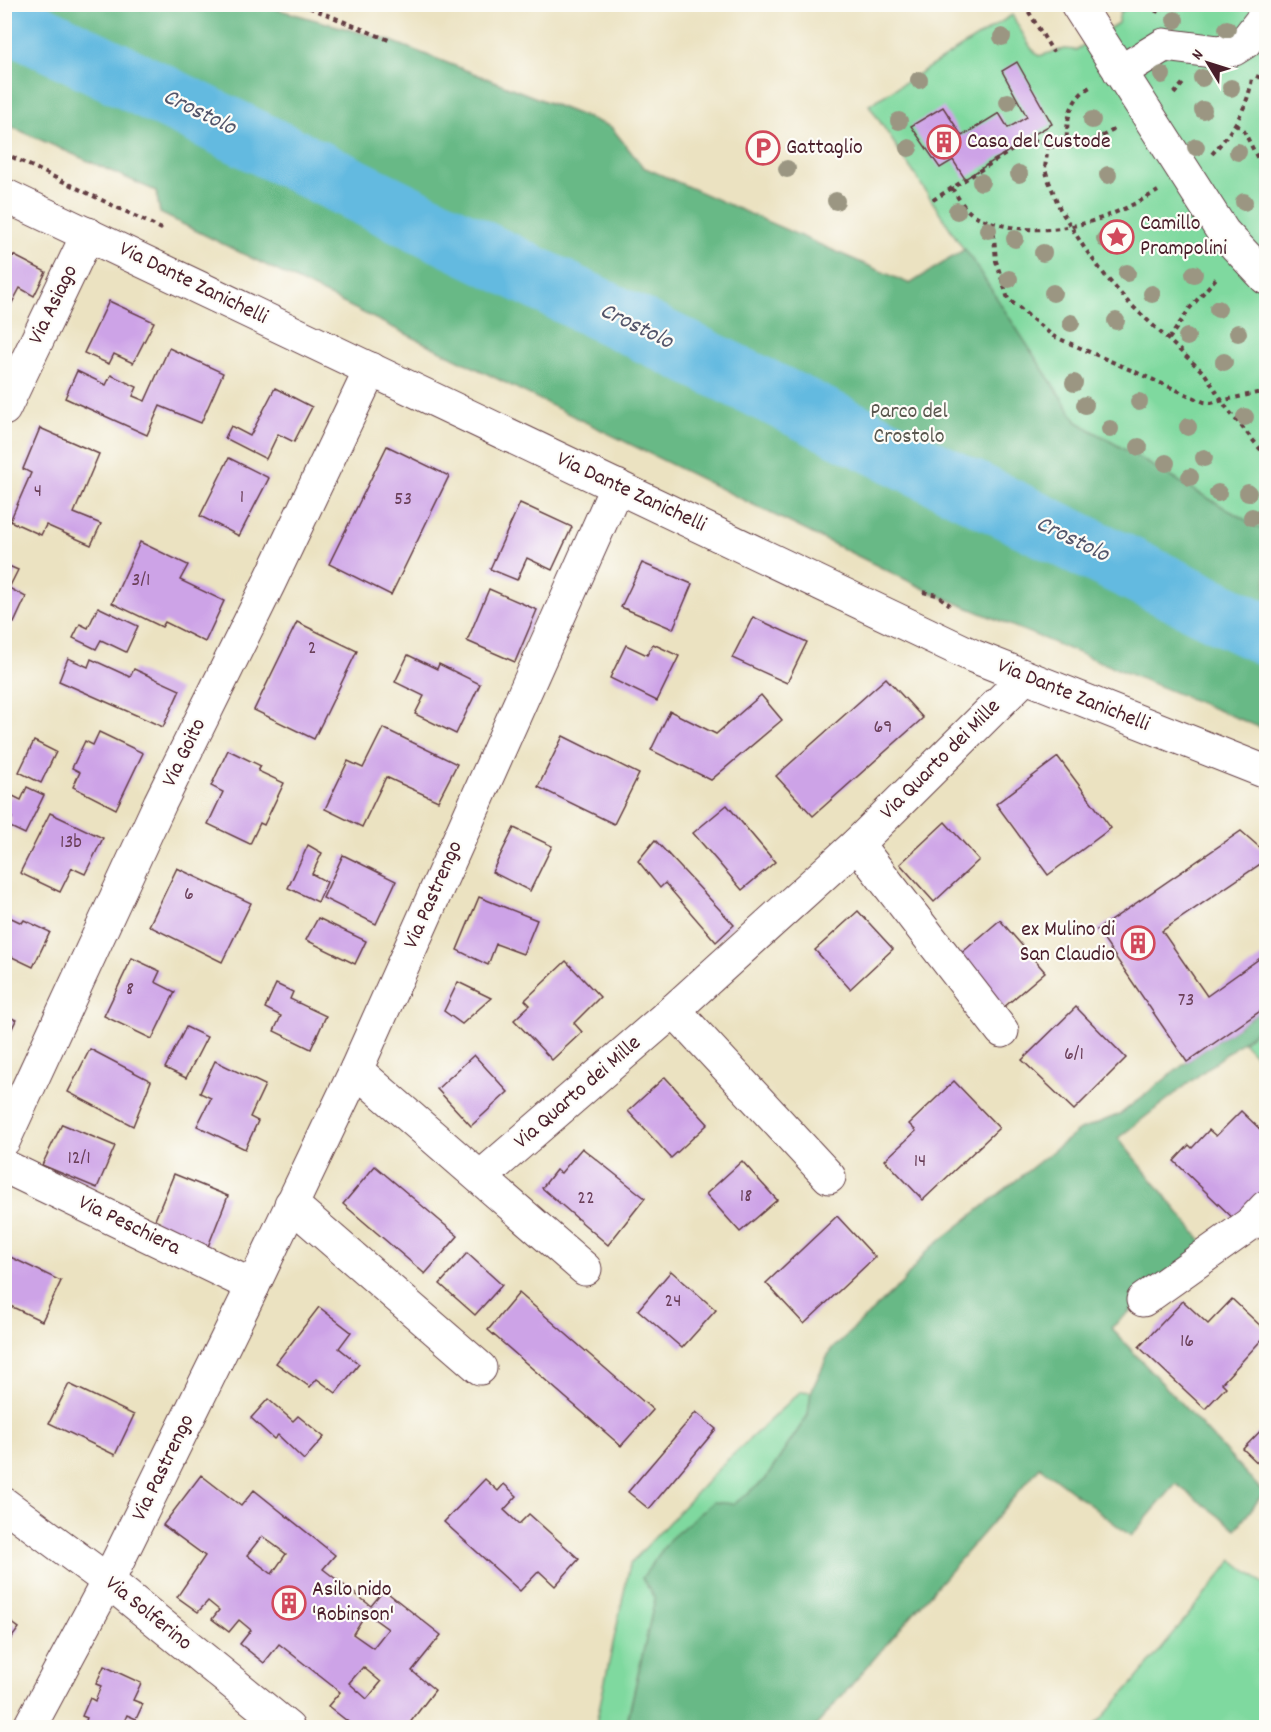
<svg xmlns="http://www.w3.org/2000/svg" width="1271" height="1732" font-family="Dekko,sans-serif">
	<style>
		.green { fill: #7fd99f; stroke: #647c65; stroke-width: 1.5 }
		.forest { fill: #67b986; stroke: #586c58; stroke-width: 1.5 }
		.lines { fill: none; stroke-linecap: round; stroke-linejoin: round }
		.river { stroke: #63bae0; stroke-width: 62 }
		.building { fill: #cda3e7; fill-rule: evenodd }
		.minor-casing { stroke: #623c42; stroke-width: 35 }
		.path { stroke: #623c42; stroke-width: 4; stroke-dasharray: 4.5 4.5; stroke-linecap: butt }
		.minor { stroke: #fff; stroke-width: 33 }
		.tree { fill: #9b9682 }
		.labels { text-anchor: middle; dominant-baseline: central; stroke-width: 4.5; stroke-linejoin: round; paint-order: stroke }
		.number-label { font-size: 20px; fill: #6b405a }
		.poi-label { font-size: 22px; fill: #4a1f2b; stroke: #fdfcf7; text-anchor: start }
		.street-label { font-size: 22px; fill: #4a1f2b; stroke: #fdfcf7 }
		.park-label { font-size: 22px; fill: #5a574e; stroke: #fdfcf7 }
		.water-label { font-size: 24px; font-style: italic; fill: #53556a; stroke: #fdfcf7 }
	</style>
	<rect width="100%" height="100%" fill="#fdfcf7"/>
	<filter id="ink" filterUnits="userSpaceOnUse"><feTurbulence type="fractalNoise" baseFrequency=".0167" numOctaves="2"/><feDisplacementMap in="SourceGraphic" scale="12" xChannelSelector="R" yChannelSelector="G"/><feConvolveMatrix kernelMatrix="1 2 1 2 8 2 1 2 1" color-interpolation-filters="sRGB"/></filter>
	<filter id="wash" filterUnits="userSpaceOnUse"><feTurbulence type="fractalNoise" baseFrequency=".008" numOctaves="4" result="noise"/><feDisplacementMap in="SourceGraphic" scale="24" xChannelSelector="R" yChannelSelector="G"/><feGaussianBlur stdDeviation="1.35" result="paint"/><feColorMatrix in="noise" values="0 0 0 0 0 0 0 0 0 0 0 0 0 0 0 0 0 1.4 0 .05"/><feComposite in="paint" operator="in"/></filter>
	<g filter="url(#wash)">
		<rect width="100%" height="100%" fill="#ebe2c1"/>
		<!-- green -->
		<g class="green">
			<polygon points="1134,5 1266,5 1266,532 1077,422 869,105 1012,15 1031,48 1039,56 1064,49 1076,50 1118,23 1120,12"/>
			<polygon points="1266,1023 1266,1066 1243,1042"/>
			<polygon points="801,1391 811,1392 808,1415 765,1480 734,1504 655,1599 626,1727 595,1728 630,1564 724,1463"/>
			<polygon points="1233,1560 1266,1586 1266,1642 1259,1651 1266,1658 1266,1727 1094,1727 1134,1682"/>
		</g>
		<!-- forest -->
		<g class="forest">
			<polygon points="5,4 262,5 391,41 611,127 643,167 910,284 965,249 1077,422 1266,532 1266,730 937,595 160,213 156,191 5,124"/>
			<polygon points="1266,1007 1266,1023 1118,1138 1211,1252 1143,1300 1111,1328 1264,1493 1236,1529 1176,1484 1131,1536 1040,1467 815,1727 626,1728 655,1599 642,1578 670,1539 713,1502 734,1504 765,1480 808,1415 811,1392 830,1351 902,1283 926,1252 1078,1131 1120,1114 1187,1062"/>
		</g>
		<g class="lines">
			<!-- river -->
			<polyline class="river" points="4,18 1266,635"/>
		</g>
		<g id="blocks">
			<!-- building -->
			<g class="building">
				<polygon points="1017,62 1052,124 1017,144 1018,145 965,179 953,160 940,168 911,126 943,107 962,136 999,113 1008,128 1027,117 1002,71"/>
				<polygon points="13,255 46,272 34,296 20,288 4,318 4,273"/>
				<polygon points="109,301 154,322 133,363 114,354 109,364 84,353"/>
				<polygon points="169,348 223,373 201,423 160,406 147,435 65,398 77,371 106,385 111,375 137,387 133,396 145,401"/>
				<polygon points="275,388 312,407 294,442 278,434 266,459 225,438 231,426 250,436"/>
				<polygon points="40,428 99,454 74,513 101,524 91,545 46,525 41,535 10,521 31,473 23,469"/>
				<polygon points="387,446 449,476 391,595 329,564"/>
				<polygon points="229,458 269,478 239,536 200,516"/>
				<polygon points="520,503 572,527 552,570 527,558 517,580 490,569"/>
				<polygon points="140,542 188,565 180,580 224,601 205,642 165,622 162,627 112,603"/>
				<polygon points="642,563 692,584 673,629 621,607"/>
				<polygon points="4,564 18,570 9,588 26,597 14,623 4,619"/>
				<polygon points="489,589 537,610 515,662 467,641"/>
				<polygon points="98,607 138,626 126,652 101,640 96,649 73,638 80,624 88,628"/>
				<polygon points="753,617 807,642 787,683 732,658"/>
				<polygon points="297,622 357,651 314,739 254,710"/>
				<polygon points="653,644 679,656 657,701 610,678 626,645 647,655"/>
				<polygon points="408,655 437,669 439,664 480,684 456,734 415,714 424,696 395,682"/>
				<polygon points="68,658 88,667 91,659 130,677 134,669 180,690 163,727 59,681"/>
				<polygon points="886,678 923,718 813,816 776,776"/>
				<polygon points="761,695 782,720 711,780 651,750 670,711 716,734"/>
				<polygon points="383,728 457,764 438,801 386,777 362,827 325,809 348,761 363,768"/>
				<polygon points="99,732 143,753 116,809 73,787 80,772 72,768 85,741 93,745"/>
				<polygon points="563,736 639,774 614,824 538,787"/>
				<polygon points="34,741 56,752 41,783 19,772"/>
				<polygon points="228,750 261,766 258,771 284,783 264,825 260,823 250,844 208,824 223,792 211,786"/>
				<polygon points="1058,757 1111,828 1048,875 996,804"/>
				<polygon points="27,787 44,795 25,834 8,826 12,818 4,815 4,809 11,795 21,800"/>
				<polygon points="727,805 775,862 742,890 693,833"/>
				<polygon points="50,813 103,838 85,874 72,868 60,892 20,873"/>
				<polygon points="945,822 979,860 934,902 900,864"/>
				<polygon points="514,828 552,846 530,891 492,872"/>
				<polygon points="1241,831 1266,853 1266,860 1162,931 1207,996 1266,954 1266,1007 1187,1062 1097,930"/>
				<polygon points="655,840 734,925 716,942 665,883 660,888 638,861"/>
				<polygon points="308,845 322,853 312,874 327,882 318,902 288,888"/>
				<polygon points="343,855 396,881 376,924 323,898"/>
				<polygon points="177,868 251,903 222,962 149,926"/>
				<polygon points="479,897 537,920 523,954 496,944 488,965 457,950"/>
				<polygon points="858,911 893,949 850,989 815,950"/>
				<polygon points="5,915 22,923 24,920 50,932 33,967 8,955 5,963"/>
				<polygon points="318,918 366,941 355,964 306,940"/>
				<polygon points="1000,920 1045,972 1003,1008 958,956"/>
				<polygon points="132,958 160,971 155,982 175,992 152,1039 104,1016"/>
				<polygon points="566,961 600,997 574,1023 582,1032 552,1060 514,1020 530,1005 525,1000"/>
				<polygon points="458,982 491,998 462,1024 444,1011"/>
				<polygon points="276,984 293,992 290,999 326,1016 311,1049 274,1031 281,1016 265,1008"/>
				<polygon points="1076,1007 1126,1058 1074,1110 1022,1060"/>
				<polygon points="4,1014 16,1020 4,1045"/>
				<polygon points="186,1027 207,1037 186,1078 165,1068"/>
				<polygon points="90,1049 151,1081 133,1126 68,1092"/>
				<polygon points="474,1055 508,1092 471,1126 437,1089"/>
				<polygon points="215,1061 265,1085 250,1117 258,1121 245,1149 197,1126 211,1098 200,1093"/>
				<polygon points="665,1077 708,1124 671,1158 628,1111"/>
				<polygon points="954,1081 999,1128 923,1200 885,1160 916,1131 909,1124"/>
				<polygon points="1241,1111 1266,1135 1266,1196 1239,1224 1174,1161 1189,1145 1192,1148 1209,1130 1216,1136"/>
				<polygon points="62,1124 115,1146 97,1188 42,1165"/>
				<polygon points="582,1148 645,1198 608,1245 542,1188 556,1170 561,1173"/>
				<polygon points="742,1161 777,1200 740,1232 706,1194"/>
				<polygon points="375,1166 458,1236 425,1274 343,1204"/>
				<polygon points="174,1174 228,1196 207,1249 152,1227"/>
				<polygon points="837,1216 875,1257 804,1324 766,1283"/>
				<polygon points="467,1253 502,1285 475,1315 440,1284"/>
				<polygon points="4,1254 61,1281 42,1321 4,1303"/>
				<polygon points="671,1271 716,1310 682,1348 638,1310"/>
				<polygon points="519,1293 653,1410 621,1446 488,1330"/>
				<polygon points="1232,1299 1266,1331 1266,1335 1222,1383 1226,1387 1205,1409 1139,1347 1183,1301 1208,1324"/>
				<polygon points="319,1307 351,1332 339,1348 359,1364 336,1393 317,1379 310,1387 276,1363"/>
				<polygon points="69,1384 134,1415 115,1455 49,1423"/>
				<polygon points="268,1399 293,1421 298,1416 324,1437 304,1460 278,1435 274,1439 251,1418"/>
				<polygon points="696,1412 716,1429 649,1509 628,1492"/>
				<polygon points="1266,1425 1266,1471 1243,1449"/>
				<path d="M201 1475 241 1506 254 1490 335 1555 323 1569 371 1606 384 1590 441 1635 412 1671 435 1690 406 1728H356L328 1706 340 1692 279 1644 264 1663 240 1644 251 1630 239 1620 229 1632 212 1619 219 1610 208 1601 198 1612 177 1597 205 1556 163 1525ZM262 1536 286 1554 272 1574 247 1555ZM366 1613 388 1629 373 1648 353 1634ZM363 1667 381 1682 367 1699 349 1683Z"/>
				<polygon points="485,1479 498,1491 504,1484 517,1496 504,1510 519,1524 529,1514 579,1559 555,1586 539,1571 520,1591 444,1522"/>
				<polygon points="4,1617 19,1628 4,1648"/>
				<polygon points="104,1666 141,1683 133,1700 143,1704 136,1719 127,1715 121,1728 83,1728 87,1718 82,1716 90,1698 95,1701 101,1686 96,1684"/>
			</g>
		</g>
	</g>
	<g filter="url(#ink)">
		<use href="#blocks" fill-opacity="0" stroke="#623c42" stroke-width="1.5"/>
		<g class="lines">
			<!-- minor casing -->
			<g class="minor-casing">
				<g id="minor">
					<polyline points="1077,4 1223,232 1266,278"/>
					<polyline points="1120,72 1164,45 1219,52 1234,49 1245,42 1266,15"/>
					<polyline points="4,195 973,656 1266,772"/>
					<polyline points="4,409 88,234"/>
					<polyline points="857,844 1002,1031"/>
					<polyline points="674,1010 829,1177"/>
					<polyline points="356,1070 585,1269"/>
					<polyline points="4,1140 160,803 269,583 371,369"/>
					<polyline points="4,1166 253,1286"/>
					<polyline points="481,1177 674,1010 857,844 1025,677"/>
					<polyline points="291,1204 480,1368"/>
					<polyline points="1143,1300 1250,1224 1266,1207"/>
					<polyline points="4,1504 108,1581 288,1728"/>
					<polyline points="29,1728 108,1581 253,1286 356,1070 617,486"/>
				</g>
			</g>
			<!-- path -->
			<g class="path">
				<polyline points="301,4 391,41"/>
				<polyline points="1024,4 1053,52"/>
				<polyline points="1156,13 1160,4"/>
				<polyline points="1256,76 1266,80"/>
				<polyline points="1174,94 1185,81"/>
				<polyline points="1236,124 1244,131 1266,175"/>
				<polyline points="1048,145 1045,168 1048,179 1060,209 1085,249 1107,278 1128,302 1205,374 1228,410 1266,456"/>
				<path d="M1067 147C1066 123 1068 100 1090 87"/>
				<polyline points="4,153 166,231"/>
				<path d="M1212 154C1231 133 1249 107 1252 77"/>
				<path d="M952 188C957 196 964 208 971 213 983 221 997 224 1010 227 1065 236 1111 218 1158 191"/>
				<path d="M933 200 1028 140C1038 139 1046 146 1056 147 1078 149 1098 139 1117 128"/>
				<polyline points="993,224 996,261 1008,299 1053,336 1204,402 1211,403 1266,391"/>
				<polyline points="1169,339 1190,308 1218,276"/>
				<polyline points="923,592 937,595 950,605"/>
			</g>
			<!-- minor -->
			<use href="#minor" class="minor"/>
		</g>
		<!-- trees -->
		<g class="tree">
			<circle cx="1175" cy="20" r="9"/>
			<circle cx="1227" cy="29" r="9"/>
			<circle cx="1002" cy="37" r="9"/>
			<circle cx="1162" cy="75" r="9"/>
			<circle cx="1202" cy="78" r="9"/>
			<circle cx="919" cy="80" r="9"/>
			<circle cx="1231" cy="88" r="9"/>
			<circle cx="1008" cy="102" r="9"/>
			<circle cx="1203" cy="110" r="9"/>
			<circle cx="1092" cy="120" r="9"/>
			<circle cx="899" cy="121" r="9"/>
			<circle cx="1196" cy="147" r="9"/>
			<circle cx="909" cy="148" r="9"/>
			<circle cx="1238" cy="152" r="9"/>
			<circle cx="787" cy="169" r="9"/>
			<circle cx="1019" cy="174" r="9"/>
			<circle cx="1108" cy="175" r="9"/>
			<circle cx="981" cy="182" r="9"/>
			<circle cx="836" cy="201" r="9"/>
			<circle cx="1244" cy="202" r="9"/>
			<circle cx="957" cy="211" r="9"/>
			<circle cx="988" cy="230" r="9"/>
			<circle cx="1015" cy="239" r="9"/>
			<circle cx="1105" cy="239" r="9"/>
			<circle cx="1043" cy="253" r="9"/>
			<circle cx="1127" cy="273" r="9"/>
			<circle cx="1194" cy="274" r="9"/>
			<circle cx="1009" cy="279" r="9"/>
			<circle cx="1053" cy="293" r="9"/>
			<circle cx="1152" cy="294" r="9"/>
			<circle cx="1218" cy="309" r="9"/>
			<circle cx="1116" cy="321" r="9"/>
			<circle cx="1071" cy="323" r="9"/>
			<circle cx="1238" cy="333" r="9"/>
			<circle cx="1187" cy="337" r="9"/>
			<circle cx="1224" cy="362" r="9"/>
			<circle cx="1074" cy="383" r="9"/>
			<circle cx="1139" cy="402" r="9"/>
			<circle cx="1085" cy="405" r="9"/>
			<circle cx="1245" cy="417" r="9"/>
			<circle cx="1188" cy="427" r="9"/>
			<circle cx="1110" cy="429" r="9"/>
			<circle cx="1139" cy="447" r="9"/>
			<circle cx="1204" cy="458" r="9"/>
			<circle cx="1166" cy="463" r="9"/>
			<circle cx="1190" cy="477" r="9"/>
			<circle cx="1218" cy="493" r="9"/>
			<circle cx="1248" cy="493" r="9"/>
			<circle cx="1252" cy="517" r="9"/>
		</g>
	</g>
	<!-- icons -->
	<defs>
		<g id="building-ring" transform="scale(1.725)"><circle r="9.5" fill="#fdfcf7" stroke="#d1495b" stroke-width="1.5"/><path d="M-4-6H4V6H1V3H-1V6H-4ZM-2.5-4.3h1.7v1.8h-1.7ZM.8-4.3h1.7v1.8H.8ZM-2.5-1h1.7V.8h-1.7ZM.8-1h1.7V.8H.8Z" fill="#d1495b"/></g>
		<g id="parking-ring" transform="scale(1.725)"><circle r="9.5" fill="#fdfcf7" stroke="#d1495b" stroke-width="1.5"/><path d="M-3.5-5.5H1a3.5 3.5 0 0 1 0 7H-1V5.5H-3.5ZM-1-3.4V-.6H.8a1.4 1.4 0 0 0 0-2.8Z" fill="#d1495b"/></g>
		<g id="sight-ring" transform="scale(1.725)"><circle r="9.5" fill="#fdfcf7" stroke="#d1495b" stroke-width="1.5"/><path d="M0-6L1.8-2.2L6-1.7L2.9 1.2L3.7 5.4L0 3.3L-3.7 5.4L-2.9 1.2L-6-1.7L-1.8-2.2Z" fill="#d1495b"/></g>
	</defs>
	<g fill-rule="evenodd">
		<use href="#building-ring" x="944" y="142"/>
		<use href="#parking-ring" x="763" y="148"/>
		<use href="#sight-ring" x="1117" y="237"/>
		<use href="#building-ring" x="1138" y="943"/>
		<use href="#building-ring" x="289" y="1603"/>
	</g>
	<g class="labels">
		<!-- number labels -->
		<g class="number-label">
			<text x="38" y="492">4</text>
			<text x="242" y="498">1</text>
			<text x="403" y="500">53</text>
			<text x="141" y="581">3/1</text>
			<text x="312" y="649">2</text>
			<text x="883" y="728">69</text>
			<text x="71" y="843">13b</text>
			<text x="189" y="895">6</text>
			<text x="130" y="990">8</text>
			<text x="1186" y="1001">73</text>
			<text x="1074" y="1055">6/1</text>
			<text x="79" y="1159">12/1</text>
			<text x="920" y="1162">14</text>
			<text x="746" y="1197">18</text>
			<text x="586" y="1199">22</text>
			<text x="673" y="1302">24</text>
			<text x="1187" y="1342">16</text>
		</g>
		<!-- poi labels -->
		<g class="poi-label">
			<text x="967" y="142">Casa del Custode</text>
			<text x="786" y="148">Gattaglio</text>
			<text x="1140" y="224">Camillo<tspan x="1140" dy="25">Prampolini</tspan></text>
			<text x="1115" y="930" text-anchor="end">ex Mulino di<tspan x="1115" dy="25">San Claudio</tspan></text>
			<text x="312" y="1590">Asilo nido<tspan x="312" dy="25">'Robinson'</tspan></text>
		</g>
		<!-- street labels -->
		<g class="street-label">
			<text transform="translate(193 284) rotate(26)">Via Dante Zanichelli</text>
			<text transform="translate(54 305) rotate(-64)">Via Asiago</text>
			<text transform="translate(631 493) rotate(25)">Via Dante Zanichelli</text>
			<text transform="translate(1073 696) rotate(22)">Via Dante Zanichelli</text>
			<text transform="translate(185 753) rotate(-64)">Via Goito</text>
			<text transform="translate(941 760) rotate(-45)">Via Quarto dei Mille</text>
			<text transform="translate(434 895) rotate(-66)">Via Pastrengo</text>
			<text transform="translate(578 1093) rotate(-41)">Via Quarto dei Mille</text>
			<text transform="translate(129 1226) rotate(26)">Via Peschiera</text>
			<text transform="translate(164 1468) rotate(-64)">Via Pastrengo</text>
			<text transform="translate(148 1614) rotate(39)">Via Solferino</text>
		</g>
		<!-- park labels -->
		<g class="park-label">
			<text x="909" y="412">Parco del<tspan x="909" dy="25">Crostolo</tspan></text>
		</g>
		<!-- water labels -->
		<g class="water-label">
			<text transform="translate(199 113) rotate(26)">Crostolo</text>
			<text transform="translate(636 327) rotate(26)">Crostolo</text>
			<text transform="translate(1072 540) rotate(26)">Crostolo</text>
		</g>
	</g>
	<!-- margin -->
	<rect width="1271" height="1732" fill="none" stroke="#fdfcf7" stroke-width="24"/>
	<!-- north arrow -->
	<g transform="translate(1208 63) rotate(308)" stroke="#fdfcf7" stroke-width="4.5" paint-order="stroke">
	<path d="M0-4.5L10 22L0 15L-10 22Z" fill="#4a1f2b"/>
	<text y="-9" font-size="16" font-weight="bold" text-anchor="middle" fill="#4a1f2b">N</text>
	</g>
</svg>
